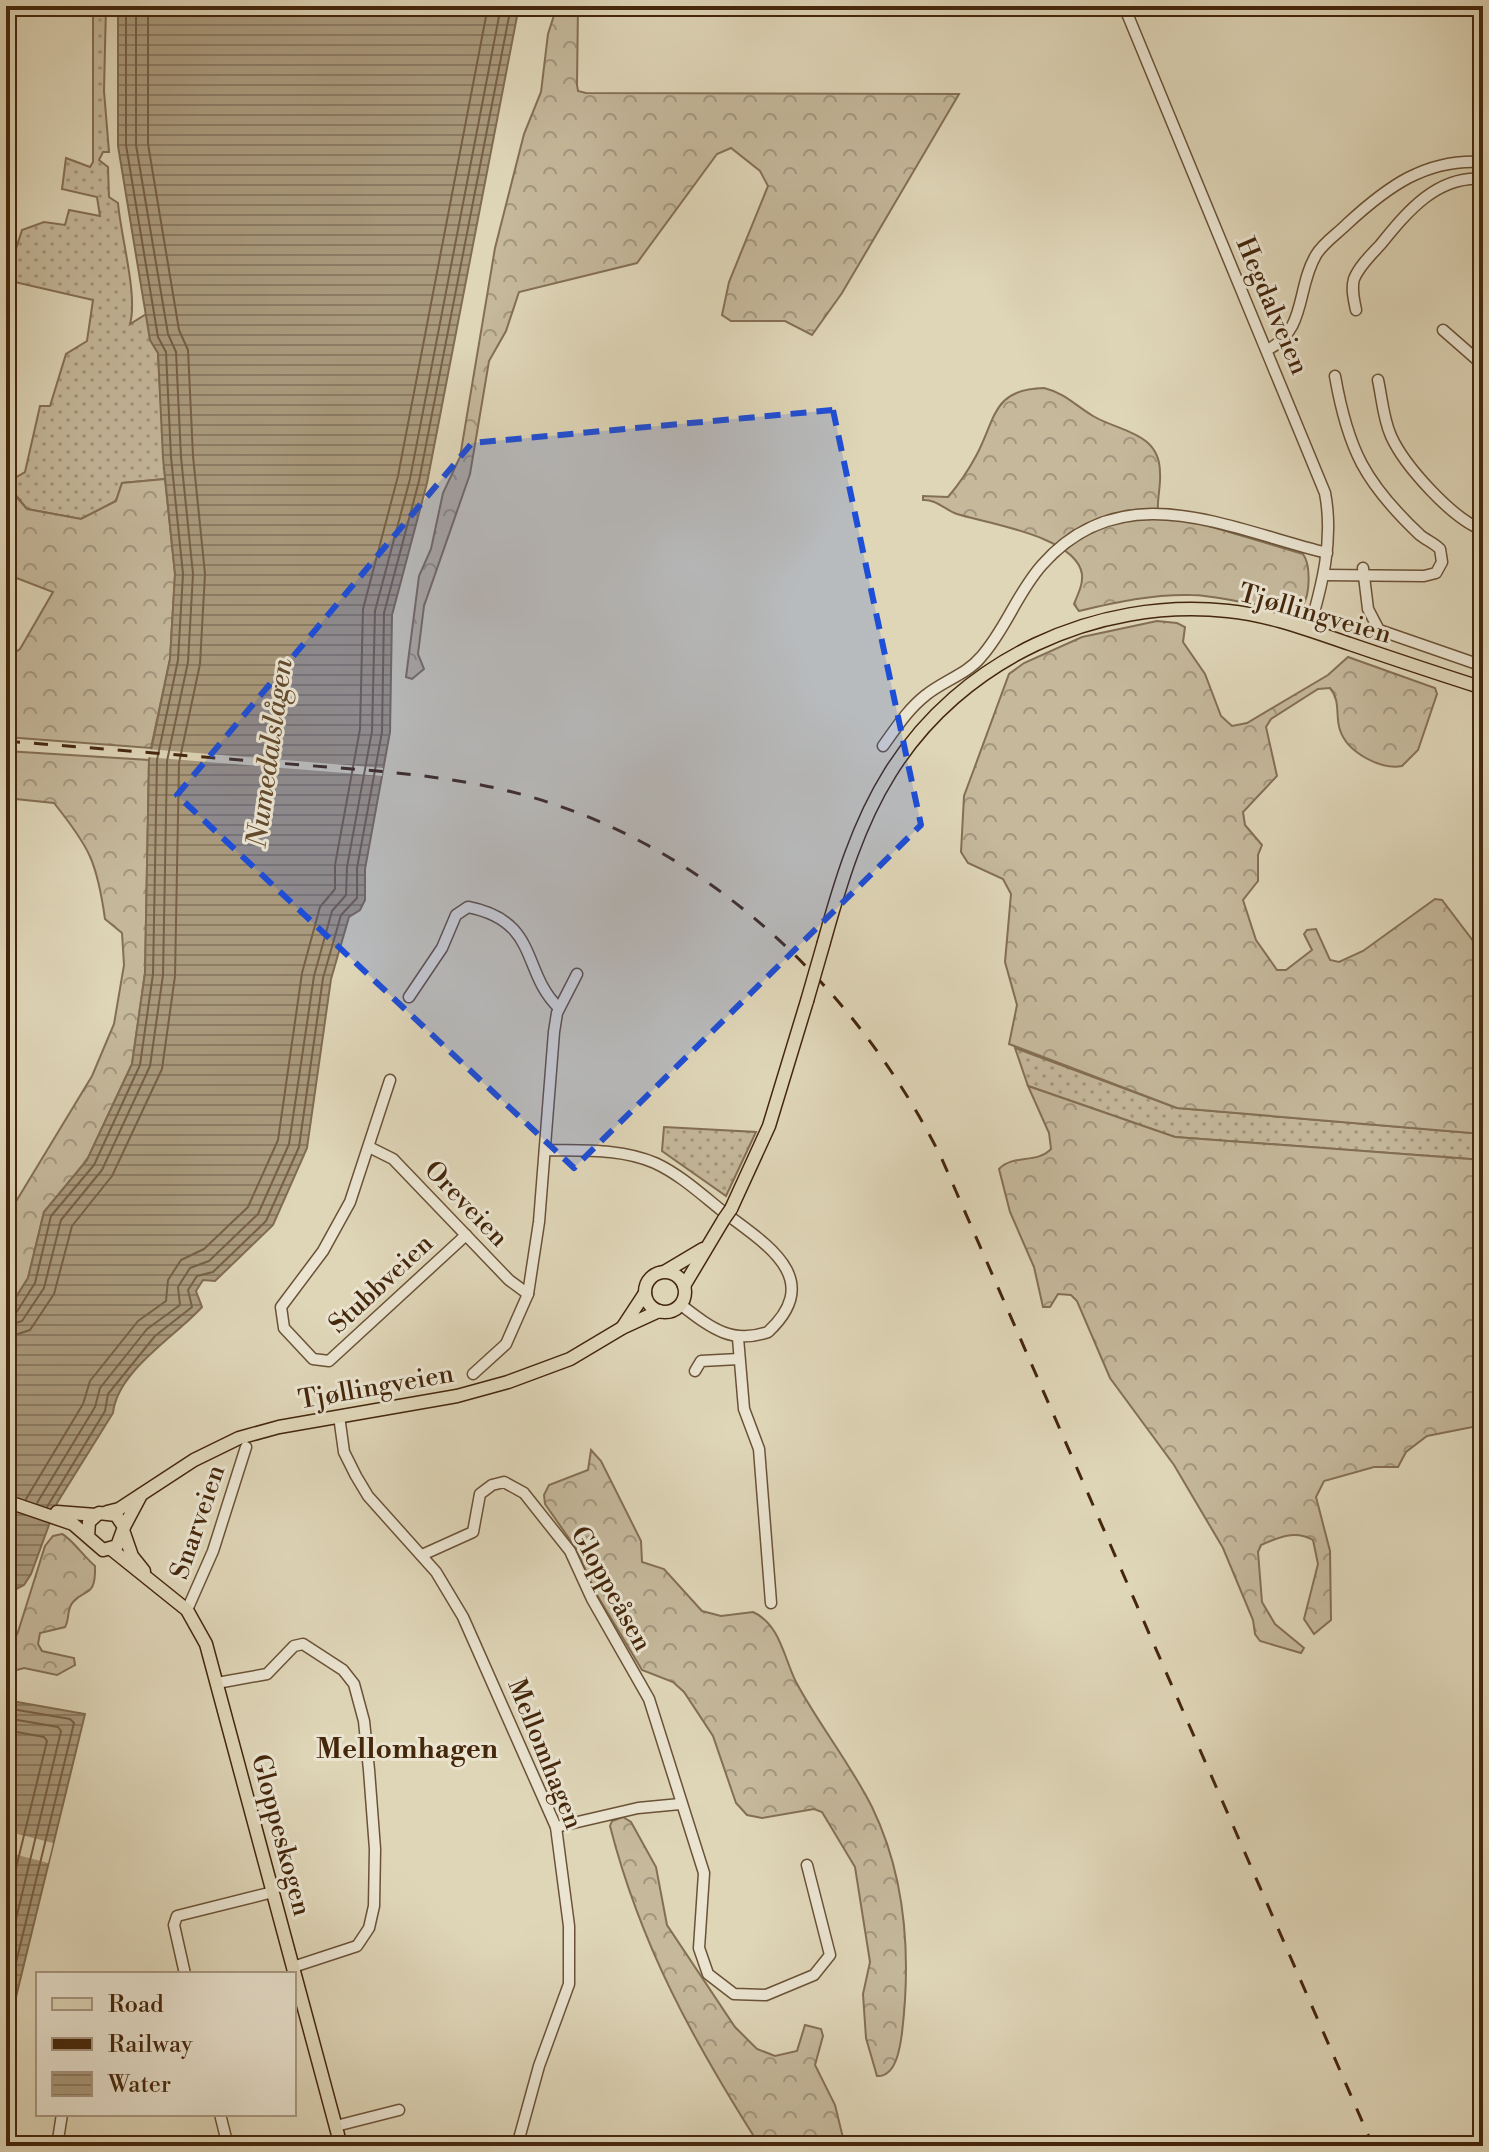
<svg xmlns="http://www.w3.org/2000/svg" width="1489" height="2152" font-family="'Libre Bodoni',serif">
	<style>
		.grass { fill: url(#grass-dots); stroke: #846f53; stroke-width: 2 }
		.forest { fill: url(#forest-crowns); stroke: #846f53; stroke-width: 2 }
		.water { fill: url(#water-rules); stroke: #816c4f; stroke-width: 2 }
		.pier { fill: #dfd6b8 }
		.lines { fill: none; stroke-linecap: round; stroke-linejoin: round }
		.shore { stroke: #776044; stroke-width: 2 }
		.minor-casing { stroke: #6b5236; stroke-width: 13 }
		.major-casing { stroke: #44260b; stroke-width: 15 }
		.minor { stroke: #eae4d1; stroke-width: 10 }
		.major { stroke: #dfd6b8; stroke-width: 12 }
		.rail { stroke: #44260b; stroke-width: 3; stroke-dasharray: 14 14; stroke-linecap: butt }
		.major-bridge-casing { stroke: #44260b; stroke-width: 15; stroke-linecap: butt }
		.major-bridge { stroke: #dfd6b8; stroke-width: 12 }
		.marked { fill: #1d4ed8; fill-opacity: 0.2; stroke: #1d4ed8; stroke-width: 6; stroke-dasharray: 16 10; stroke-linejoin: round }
		.labels { text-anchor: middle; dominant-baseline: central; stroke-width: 6; stroke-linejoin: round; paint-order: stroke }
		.street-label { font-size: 26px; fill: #44260b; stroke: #eae4d1 }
		.water-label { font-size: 28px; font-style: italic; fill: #63492d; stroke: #eae4d1 }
		.neighbourhood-label { font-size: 28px; font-weight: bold; fill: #44260b; stroke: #eae4d1 }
	</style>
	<defs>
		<pattern id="grass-dots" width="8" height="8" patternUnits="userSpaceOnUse" patternTransform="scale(2)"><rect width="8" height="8" fill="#c5b89b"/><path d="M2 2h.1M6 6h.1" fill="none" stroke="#a2957d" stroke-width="1.8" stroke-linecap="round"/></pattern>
		<pattern id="forest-crowns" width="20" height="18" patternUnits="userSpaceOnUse" patternTransform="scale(2)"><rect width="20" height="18" fill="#c5b89b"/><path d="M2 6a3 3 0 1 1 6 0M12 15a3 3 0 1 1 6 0" fill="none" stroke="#a2957d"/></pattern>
		<pattern id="water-rules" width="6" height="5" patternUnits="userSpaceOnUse" patternTransform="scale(2)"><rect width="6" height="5" fill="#aa9a7d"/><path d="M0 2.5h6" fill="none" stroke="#8c7d65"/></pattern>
	</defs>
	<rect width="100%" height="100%" fill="#dfd6b8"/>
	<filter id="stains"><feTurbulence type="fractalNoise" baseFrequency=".0025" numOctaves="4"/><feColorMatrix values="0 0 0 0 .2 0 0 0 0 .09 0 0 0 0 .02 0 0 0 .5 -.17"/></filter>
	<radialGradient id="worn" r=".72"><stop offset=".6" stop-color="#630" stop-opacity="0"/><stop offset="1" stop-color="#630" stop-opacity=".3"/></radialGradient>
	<!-- grass -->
	<g class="grass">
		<path d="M93 6H106L104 91 109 152H103L99 160 108 167 109 197 118 203C121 238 138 295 130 324L148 313 150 340 158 353 165 479 122 483 116 501 81 519 27 509 6 483 25 472 40 406H50L66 354 87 341 93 300 6 280 22 230 44 222 65 225 69 210 100 216 97 197 62 189 66 158 90 167 93 162Z"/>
		<polygon points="1015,1048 1177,1108 1483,1134 1483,1160 1175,1137 1028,1086"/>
		<polygon points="664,1127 756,1132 726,1196 662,1151"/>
	</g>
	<!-- forest -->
	<g class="forest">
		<polygon points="557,6 578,6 577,85 578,91 586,93 959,94 842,293 812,335 785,321 731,321 722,315 729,282 768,186 760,171 731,148 717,154 637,263 519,292 506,331 489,361 470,474 424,606 418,654 424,669 412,679 406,677 419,576 431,549 443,493 460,457 495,248 524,134 541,92 548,34"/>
		<path d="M1044 388C1065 393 1076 406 1093 416 1120 432 1160 432 1160 473 1161 486 1157 498 1158 511L1303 554C1311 565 1310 594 1303 605 1281 614 1221 595 1191 595 1153 594 1117 602 1079 611L1074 604C1078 594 1083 585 1082 574 1076 536 985 523 957 514 945 510 936 499 923 500V496L948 497C960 483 968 471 976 456 996 419 992 389 1044 388Z"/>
		<polygon points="165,479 175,574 170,659 151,748 6,737 6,658 20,649 53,592 6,574 6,485 27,509 81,519 116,501 122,483"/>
		<path d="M1157 621 1177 623 1185 627 1183 642 1205 674 1221 716 1232 726 1247 723 1328 675 1348 657 1435 688 1437 694 1418 750 1402 766C1380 770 1347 752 1340 730 1335 716 1341 701 1330 688L1318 689 1271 719 1266 727 1277 776 1243 812 1245 825 1262 845 1258 855V881L1243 900 1256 940 1277 970H1286L1312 950 1304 934 1307 930 1316 929 1330 960 1339 962 1363 951 1435 899 1442 900 1483 954V1134L1177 1108 1009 1044 1017 1005 1005 962 1011 894 1003 879 968 863 961 852 964 796 974 769 1009 674 1024 663 1082 637Z"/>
		<path d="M6 751 149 760 145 973 132 1064 87 1160 44 1212 28 1278 6 1313V1218L92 1076 114 1024 124 965 122 933 105 919C97 862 90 848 54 803L6 798Z"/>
		<path d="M1028 1086 1175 1137 1483 1160V1425L1427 1436 1406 1452 1398 1467H1374L1324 1481 1316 1497 1330 1551 1331 1620 1314 1634 1304 1619 1318 1564 1313 1540C1295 1530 1279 1537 1261 1545L1258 1552 1262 1602 1275 1624 1304 1648 1301 1653 1260 1641 1255 1634 1253 1620 1223 1548 1174 1465 1110 1378 1077 1301 1071 1295 1058 1294 1050 1307H1043L1034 1267 1010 1212 999 1169C1013 1154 1037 1164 1051 1149L1049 1133Z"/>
		<path d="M591 1450 601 1461 641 1541 642 1562 664 1569 702 1611 721 1616 753 1612C780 1624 784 1658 796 1682 819 1725 850 1763 872 1807 906 1877 911 1957 902 2033 900 2048 896 2077 877 2076L866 2038 863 1994 870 1962 855 1867 822 1812 814 1809 762 1818 747 1815 736 1803 713 1736 684 1692 673 1682 642 1670 597 1595 575 1547 545 1504 544 1495 549 1485 588 1470Z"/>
		<path d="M62 1534C71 1538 85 1558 95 1566 96 1598 85 1588 73 1602 66 1610 70 1619 65 1627L40 1633 38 1644 42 1651 74 1658 75 1665 57 1675 24 1668 6 1673V1658L18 1632 45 1546 53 1536Z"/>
		<path d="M623 1817 631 1822 656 1867 667 1925 735 2027 757 2049 775 2056 797 2051 805 2025 821 2029 823 2036 815 2065 835 2105 845 2146H760C694 2042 641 1947 610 1826L612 1821Z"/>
	</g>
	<!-- water -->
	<g class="water">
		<path d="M118 6H519L427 483 392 615 390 732 365 869V900L360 910 349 917 331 979 307 1148 273 1225 215 1281 203 1280 196 1291 202 1307C176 1336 117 1371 113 1413L57 1503 31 1574 24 1585 16 1589 6 1616V1313L28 1278 44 1212 87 1160 132 1064 145 973 149 760 170 659 175 574 163 458 158 353 150 340 118 146Z"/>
		<polygon points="6,1700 85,1714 6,2038"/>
	</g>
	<!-- pier -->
	<g class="pier">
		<polygon points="147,749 383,768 382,776 146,757"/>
		<polygon points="6,1831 53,1843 48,1863 6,1852"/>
	</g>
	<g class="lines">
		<!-- shore -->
		<g class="shore">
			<polyline points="6,1316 16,1313 35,1283 51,1216 94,1165 140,1065 153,974 157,760 178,660 183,574 171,457 166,352 158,337 126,145 126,6"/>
			<polyline points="6,1326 22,1321 44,1288 61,1220 102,1170 150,1066 163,975 167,761 188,662 193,574 181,457 176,352 168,334 136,145 136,6"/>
			<polyline points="6,1338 30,1330 54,1294 72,1226 112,1176 162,1069 175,976 179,763 200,664 205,574 193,456 188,350 179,330 148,144 148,6"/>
			<polyline points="26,1499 83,1404 90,1381 138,1321 166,1301 168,1280 181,1260 204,1249 248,1207 278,1140 302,973 320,907 335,889 335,865 360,729 363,609 398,476 488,6"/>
			<polyline points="37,1503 95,1407 100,1388 147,1329 180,1305 178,1287 190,1268 209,1261 258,1214 289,1144 314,976 332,911 346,895 347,867 372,731 375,611 410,479 501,6"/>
			<polyline points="47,1507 105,1411 108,1394 155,1336 192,1307 188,1290 197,1276 213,1272 266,1221 299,1147 323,978 341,915 357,898 357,868 382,732 384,613 419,481 511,6"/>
			<polyline points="6,1708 70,1719 74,1723 6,2004"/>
			<polyline points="6,1718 58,1727 61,1731 6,1961"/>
			<polyline points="6,1730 44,1737 47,1741 6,1909"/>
		</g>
		<!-- minor casing -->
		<g class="minor-casing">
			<g id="minor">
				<path d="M1124 6 1325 493C1334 540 1322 586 1309 630"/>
				<path d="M1356 310C1354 300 1351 289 1354 279 1359 266 1372 254 1381 244 1407 212 1437 175 1483 179"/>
				<polyline points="1443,330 1483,365"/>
				<path d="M1267 350C1307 330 1296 289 1316 255 1323 243 1337 234 1347 224 1387 187 1426 158 1483 162"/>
				<path d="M1378 380C1382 398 1383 418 1391 436 1404 465 1452 519 1483 530"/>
				<polyline points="1363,568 1368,609 1379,630 1483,666"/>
				<path d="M1324 575 1424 576 1436 573 1442 562 1440 549C1434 543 1426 540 1420 535 1365 483 1348 450 1335 376"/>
				<path d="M883 746C896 728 908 709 926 695 943 681 967 674 981 657 1006 629 1017 593 1042 565 1123 473 1228 529 1327 553"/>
				<path d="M409 997 442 948 456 915 468 907C540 921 521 972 559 1008"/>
				<polyline points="390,1080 350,1202 323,1251 281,1307 284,1328 313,1359 329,1361 466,1235"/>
				<polyline points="371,1148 393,1159 509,1280 528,1294"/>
				<path d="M545 1150C582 1151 620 1148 655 1163 679 1174 700 1193 721 1210 762 1242 827 1277 768 1332 731 1345 710 1327 681 1305"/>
				<polyline points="738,1338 744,1409 759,1449 771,1603"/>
				<polyline points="695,1371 701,1361 739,1359"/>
				<polyline points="473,1374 506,1344 528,1294 539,1222 554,1032 557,1013 577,974"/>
				<polyline points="339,1416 344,1452 356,1476 368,1496 436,1572 463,1617 556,1827 569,1926 569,1984 539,2066 517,2146"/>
				<polyline points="422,1555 473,1532 480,1494 492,1485 504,1482 524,1493 570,1551 592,1599 649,1699 704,1873 699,1948 708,1974 734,1994 766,1995 814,1975 830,1955 807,1865"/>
				<polyline points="187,1610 213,1551 246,1447"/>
				<polyline points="217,1683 267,1674 294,1646 303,1644 343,1670 354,1684 364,1721 369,1770 375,1849 374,1906 369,1928 357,1946 293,1967"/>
				<polyline points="556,1827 638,1808 680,1804"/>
				<polyline points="185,1974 174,1925 177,1916 273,1892"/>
				<polyline points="220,2114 228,2146"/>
				<polyline points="336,2126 399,2110"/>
				<polyline points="57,2146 62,2114"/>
			</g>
		</g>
		<!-- major casing -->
		<g class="major-casing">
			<g id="major">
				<path d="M824 942C840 884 858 824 890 773 960 660 1096 597 1228 611 1270 615 1311 631 1350 644 1394 659 1439 674 1483 688"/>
				<polyline points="731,1209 769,1126 807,1001"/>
				<polyline points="666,1271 703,1249"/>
				<circle cx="665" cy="1292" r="20"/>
				<polyline points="684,1286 724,1219"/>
				<polyline points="622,1328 645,1293"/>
				<polyline points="6,1501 73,1524 103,1550 117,1546 124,1527 116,1515 99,1513 89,1522 88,1537"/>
				<polyline points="57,1512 96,1515"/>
				<polyline points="107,1512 119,1509 194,1460 239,1438 279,1427 457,1396 508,1382 570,1359 622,1328 659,1311"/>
				<polyline points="124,1527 141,1495"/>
				<polyline points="124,1533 132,1556 144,1571"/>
				<polyline points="111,1549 187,1610 206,1644 341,2146"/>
			</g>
		</g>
		<!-- minor -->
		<use href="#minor" class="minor"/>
		<!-- major -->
		<use href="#major" class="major"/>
		<!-- rail -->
		<path class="rail" d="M6 741C105 749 203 757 302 765 376 771 451 775 524 795 709 846 857 989 941 1157L1373 2146"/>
		<!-- major-bridge casing -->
		<g class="major-bridge-casing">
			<g id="major-bridge">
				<polyline points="807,1001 824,942"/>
				<polyline points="724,1219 731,1209"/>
			</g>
		</g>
		<!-- major-bridge -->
		<use href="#major-bridge" class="major-bridge"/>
	</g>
	<!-- marked area -->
	<path class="marked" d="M833 410 921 825 574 1168 177 795 472 443Z"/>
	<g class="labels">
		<!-- street labels -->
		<g class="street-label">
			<text transform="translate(1272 306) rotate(67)">Hegdalveien</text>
			<text transform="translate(1315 614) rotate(16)">Tjøllingveien</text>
			<text transform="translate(466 1204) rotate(46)">Oreveien</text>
			<text transform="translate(381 1284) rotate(-43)">Stubbveien</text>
			<text transform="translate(376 1387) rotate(-10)">Tjøllingveien</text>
			<text transform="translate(198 1522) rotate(-71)">Snarveien</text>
			<text transform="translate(611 1589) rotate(61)">Gloppeåsen</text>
			<text transform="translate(545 1754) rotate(68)">Mellomhagen</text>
			<text transform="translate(281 1835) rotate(75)">Gloppeskogen</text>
		</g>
		<!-- water labels -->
		<g class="water-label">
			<text transform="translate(270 753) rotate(-82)">Numedalslågen</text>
		</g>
		<!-- neighbourhood labels -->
		<g class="neighbourhood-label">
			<text x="407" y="1749">Mellomhagen</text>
		</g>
	</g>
	<!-- margin -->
	<rect width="1489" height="2152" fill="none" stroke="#dfd6b8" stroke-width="32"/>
	<rect x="8" y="8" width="1473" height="2136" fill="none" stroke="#44260b" stroke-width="4"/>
	<rect x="16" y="16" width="1457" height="2120" fill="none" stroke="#44260b" stroke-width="2"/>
	<!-- legend -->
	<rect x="36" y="1972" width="260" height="144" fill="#eae4d1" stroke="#a89882" stroke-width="2"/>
	<rect x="52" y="1998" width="40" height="12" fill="#dfd6b8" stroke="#a89882" stroke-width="2"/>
	<text x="108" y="2012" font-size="24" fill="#44260b">Road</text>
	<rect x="52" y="2038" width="40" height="12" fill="#44260b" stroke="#a89882" stroke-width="2"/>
	<text x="108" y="2052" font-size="24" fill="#44260b">Railway</text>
	<rect x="52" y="2072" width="40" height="24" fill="url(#water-rules)" stroke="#a89882" stroke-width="2"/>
	<text x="108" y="2092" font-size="24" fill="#44260b">Water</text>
	<rect width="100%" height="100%" filter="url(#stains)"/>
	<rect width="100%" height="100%" fill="url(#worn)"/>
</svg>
